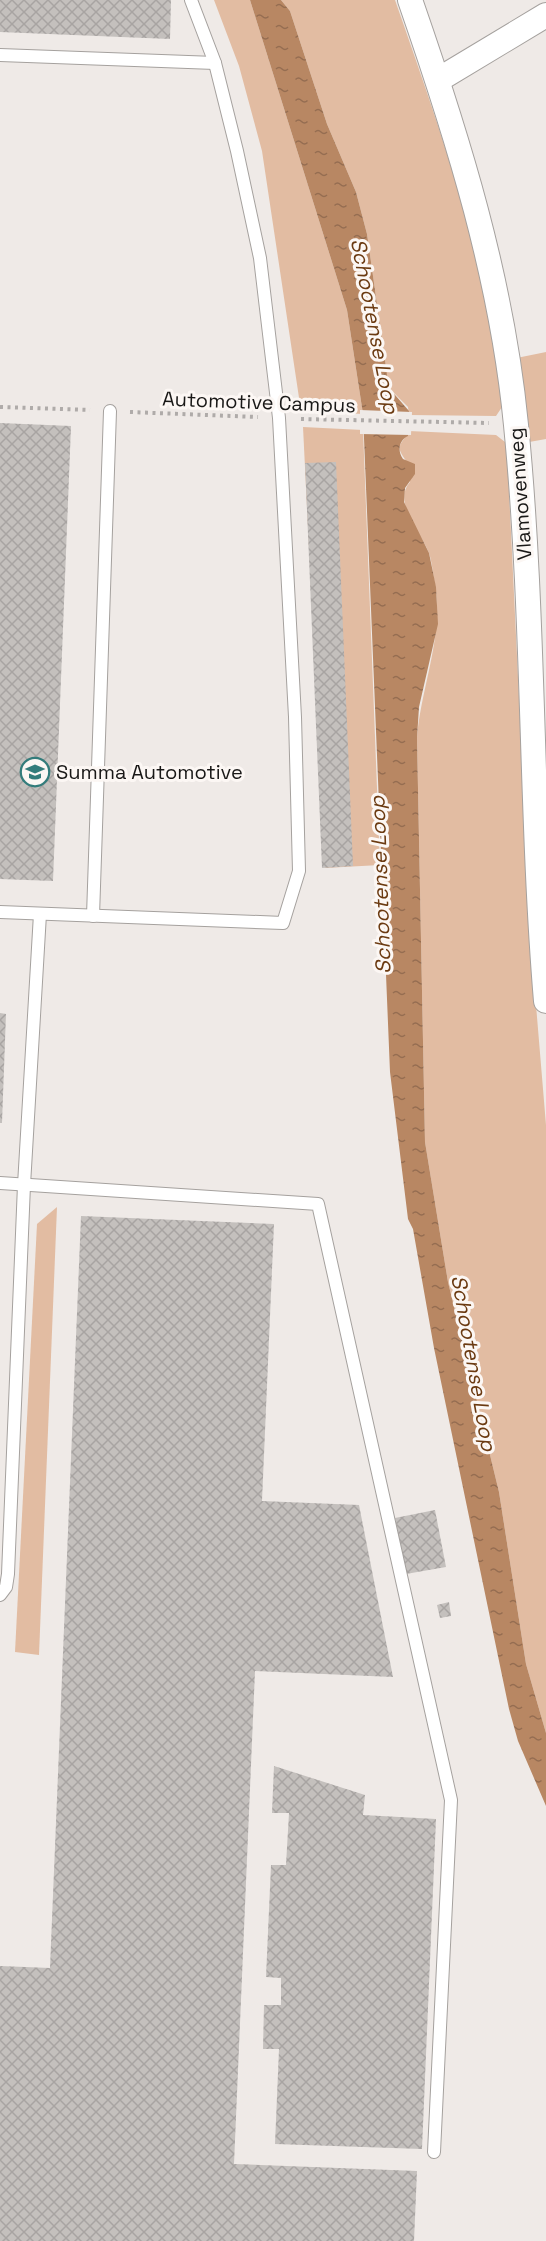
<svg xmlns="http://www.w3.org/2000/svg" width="546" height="2241" font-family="'Space Grotesk',sans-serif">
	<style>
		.green { fill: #e2bca2 }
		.water { fill: url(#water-ripples) }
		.pier { fill: #efeae7 }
		.building { fill: url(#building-cross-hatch) }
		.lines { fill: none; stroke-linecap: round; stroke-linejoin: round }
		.service-casing { stroke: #a5a19e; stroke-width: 14 }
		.minor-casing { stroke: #a5a19e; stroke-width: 26 }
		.path { stroke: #afaba9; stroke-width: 4; stroke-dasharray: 3 4.5; stroke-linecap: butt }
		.service { stroke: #fff; stroke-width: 12 }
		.minor { stroke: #fff; stroke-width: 24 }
		.labels { text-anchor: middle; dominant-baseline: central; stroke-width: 6; stroke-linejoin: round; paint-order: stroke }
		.street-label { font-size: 20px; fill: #191817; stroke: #fcf7f4 }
		.poi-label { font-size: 20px; fill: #191817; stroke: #fcf7f4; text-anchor: start }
		.water-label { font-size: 21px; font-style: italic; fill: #6b3a11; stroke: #fcf7f4 }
	</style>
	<defs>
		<pattern id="water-ripples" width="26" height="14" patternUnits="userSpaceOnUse" patternTransform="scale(1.5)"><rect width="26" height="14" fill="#b88763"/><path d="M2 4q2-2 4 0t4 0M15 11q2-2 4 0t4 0" fill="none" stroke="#956d51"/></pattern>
		<pattern id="building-cross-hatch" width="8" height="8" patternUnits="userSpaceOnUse" patternTransform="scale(1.5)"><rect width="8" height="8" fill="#c4c0bd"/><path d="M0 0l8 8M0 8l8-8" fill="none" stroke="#a8a4a2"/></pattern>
	</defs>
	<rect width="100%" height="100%" fill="#efeae7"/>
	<!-- green -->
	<g class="green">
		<polygon points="214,0 250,0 347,310 363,414 301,411 262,151 239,66"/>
		<path d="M281 0H395C440 130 491 269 502 407L496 416 409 415 408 407 389 388 367 234 356 192 327 124 290 11Z"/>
		<polygon points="546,352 546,439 518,444 507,360"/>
		<polygon points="303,427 363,430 380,865 325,868"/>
		<path d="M409 431 496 435 505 442 507 450 531 945 546 1125V1733L526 1664 499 1492 448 1282 425 1142 417 738C421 686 444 637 435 584 433 574 432 562 429 553 421 532 392 502 410 482 410 476 410 467 407 462 395 445 399 448 409 431Z"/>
		<polygon points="57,1207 39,1655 15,1652 37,1224"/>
	</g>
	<!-- water -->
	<path class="water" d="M250 0H281L290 11 327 124 356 192 367 234 389 388 409 411 408 436C399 440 397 451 403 459L415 464V474L405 488 404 502 429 553 436 587 438 624 419 707 417 738 425 1142 448 1282 499 1492 526 1664 546 1733V1806L518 1741 509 1709 434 1348 413 1229 408 1219 390 1072 363 414 347 310Z"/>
	<!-- pier -->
	<polygon class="pier" points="360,410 412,412 411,435 360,434"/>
	<!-- building -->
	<g class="building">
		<polygon points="0,0 171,0 170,39 0,32"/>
		<polygon points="0,423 71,426 53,881 0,879"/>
		<polygon points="336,462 353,866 322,868 305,463"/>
		<polygon points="0,1013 6,1014 2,1123 0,1123"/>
		<polygon points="81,1216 274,1224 262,1501 359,1505 393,1677 255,1671 234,2164 417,2171 414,2241 0,2241 0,1966 50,1968"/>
		<polygon points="435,1510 446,1567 406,1574 395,1518"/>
		<polygon points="449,1602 451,1616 440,1618 437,1605"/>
		<polygon points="274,1766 365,1795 363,1815 436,1819 422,2149 275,2144 279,2049 263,2049 264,2005 281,2005 281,1978 266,1977 271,1865 286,1865 289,1813 272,1813"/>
	</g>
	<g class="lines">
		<!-- service casing -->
		<g class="service-casing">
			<g id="service">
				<polyline points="0,55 215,63"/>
				<polyline points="0,912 283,923 299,871 295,717 279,418 260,258 237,151 215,63 191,0"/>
				<polyline points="93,916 110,411"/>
				<polyline points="0,1183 318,1204 451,1800 434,2152"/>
				<polyline points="0,1595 6,1587 8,1574 24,1185 40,914"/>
			</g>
		</g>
		<!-- minor casing -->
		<g class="minor-casing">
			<g id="minor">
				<path d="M410 0C458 138 502 279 516 425 535 617 530 810 546 1001"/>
				<polyline points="438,80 546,15"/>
			</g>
		</g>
		<!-- path -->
		<g class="path">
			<polyline points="0,407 90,410"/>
			<polyline points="130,412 258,417"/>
			<polyline points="301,419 489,423"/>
		</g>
		<!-- service -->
		<use href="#service" class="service"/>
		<!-- minor -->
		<use href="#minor" class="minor"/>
	</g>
	<!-- icons -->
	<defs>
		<g id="university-ring" transform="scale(1.5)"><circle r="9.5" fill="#fcf7f4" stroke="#337c7b" stroke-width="1.5"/><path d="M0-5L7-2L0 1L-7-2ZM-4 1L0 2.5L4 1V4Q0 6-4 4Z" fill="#337c7b"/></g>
	</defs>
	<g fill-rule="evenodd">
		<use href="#university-ring" x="35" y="772"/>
	</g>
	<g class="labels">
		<!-- street labels -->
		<g class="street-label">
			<text transform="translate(259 402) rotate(2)">Automotive Campus</text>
			<text transform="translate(520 494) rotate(-94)">Vlamovenweg</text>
		</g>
		<!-- poi labels -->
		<g class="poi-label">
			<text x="56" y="772">Summa Automotive</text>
		</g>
		<!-- water labels -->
		<g class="water-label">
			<text transform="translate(375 326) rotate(79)">Schootense Loop</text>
			<text transform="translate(380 885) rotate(-92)">Schootense Loop</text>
			<text transform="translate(474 1363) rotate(80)">Schootense Loop</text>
		</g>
	</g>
</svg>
